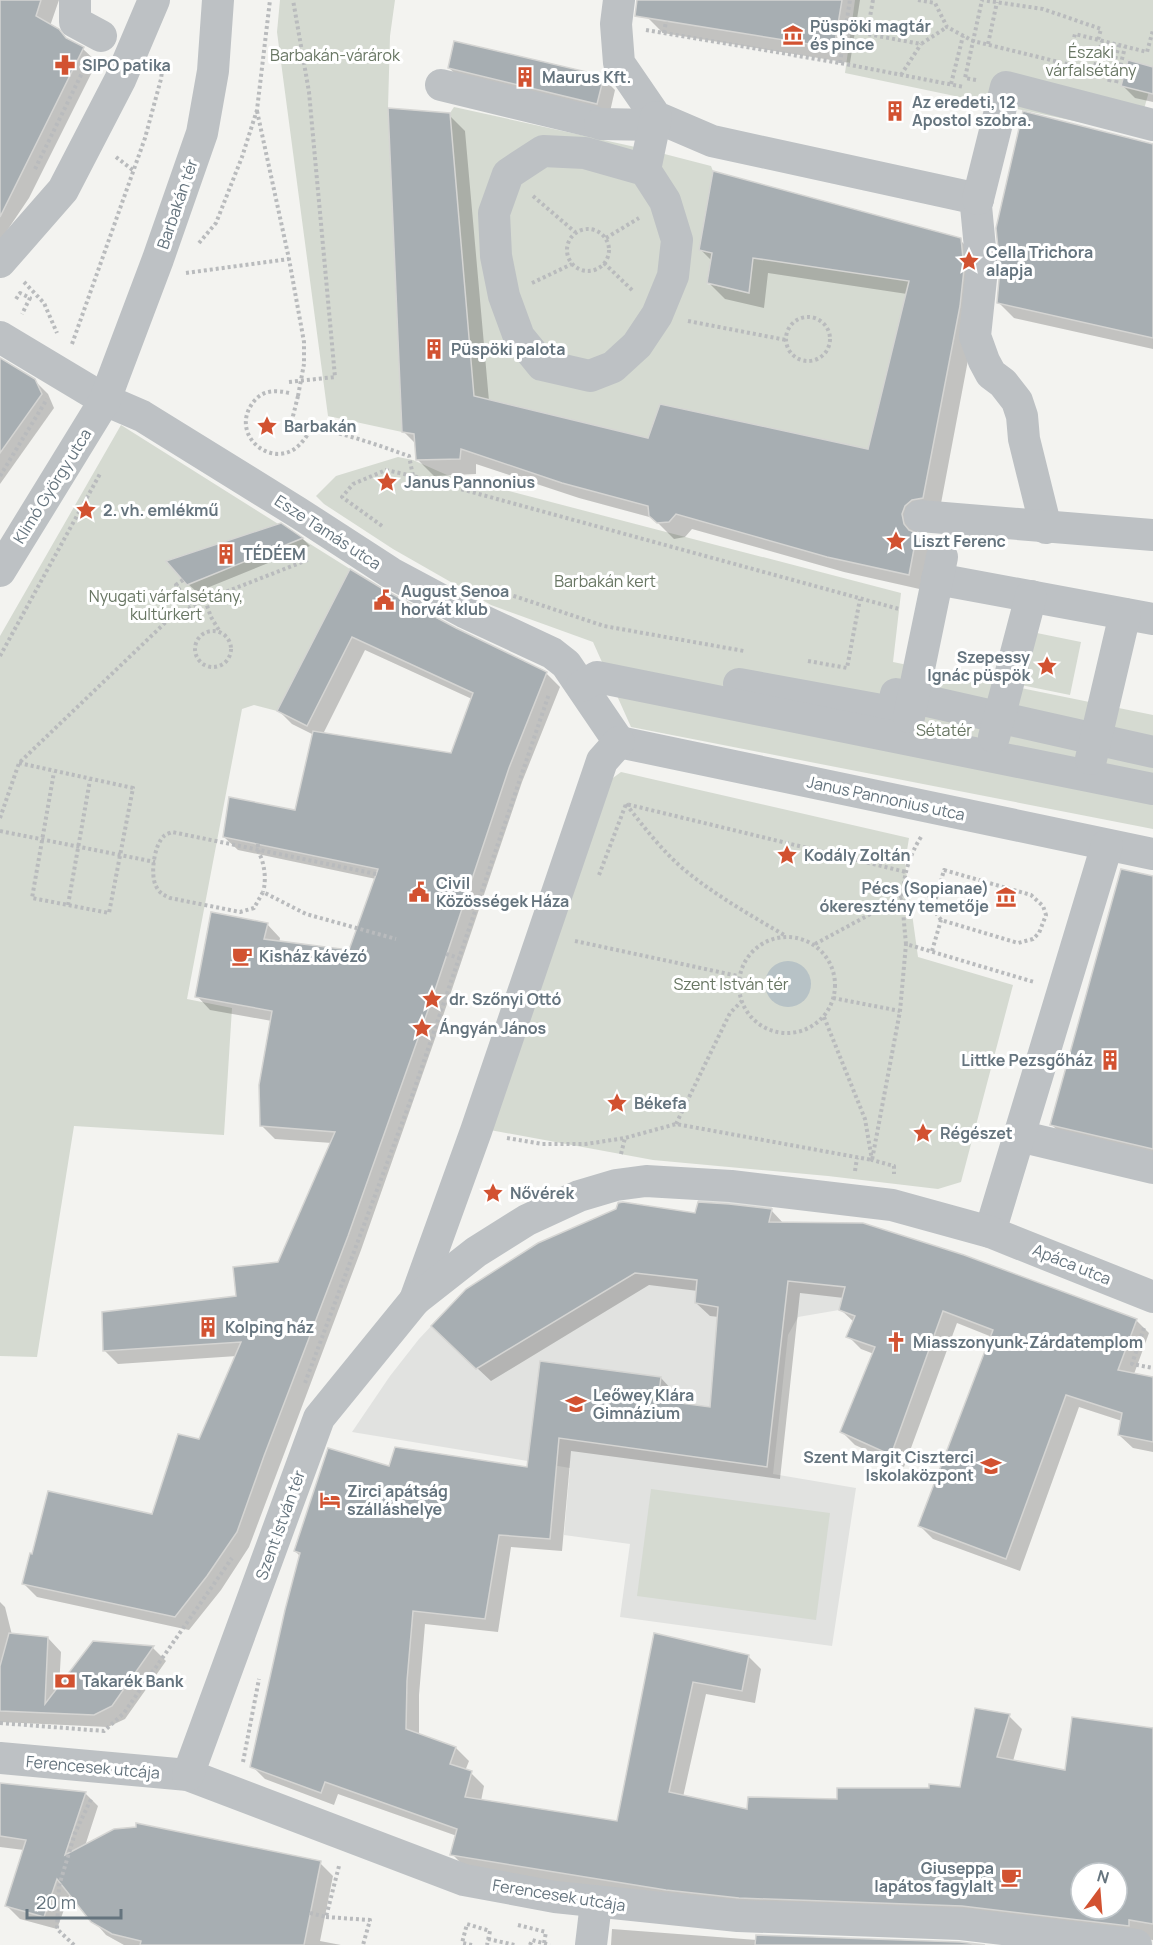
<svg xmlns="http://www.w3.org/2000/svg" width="1153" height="1945" font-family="Manrope,sans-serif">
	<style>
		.built { fill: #e1e2e0 }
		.green { fill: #d5dad1 }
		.water { fill: #b7c2c6 }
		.shadow { fill: #0003; fill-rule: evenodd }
		.building { fill: #a7aeb2; stroke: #d5d5d3; stroke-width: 1.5; fill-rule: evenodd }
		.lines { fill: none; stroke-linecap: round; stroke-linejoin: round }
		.path { stroke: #b9bbbd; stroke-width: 4; stroke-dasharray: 3 3; stroke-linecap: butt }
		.minor { stroke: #bdc1c4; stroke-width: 32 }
		.path-bridge { stroke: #b9bbbd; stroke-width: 4; stroke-dasharray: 3 3; stroke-linecap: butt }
		.labels { text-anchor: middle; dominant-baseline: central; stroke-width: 6; stroke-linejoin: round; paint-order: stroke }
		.poi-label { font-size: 16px; font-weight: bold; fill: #65747e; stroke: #fff; text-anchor: start }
		.park-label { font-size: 16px; fill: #687663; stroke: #fff }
		.street-label { font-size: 16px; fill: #65747e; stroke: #fff }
	</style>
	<rect width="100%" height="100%" fill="#f3f3f0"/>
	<!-- built -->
	<polygon class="built" points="699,1196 772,1206 770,1222 863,1223 839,1310 798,1317 788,1335 773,1474 856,1488 832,1646 620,1617 630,1544 564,1535 570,1468 352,1432 390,1376 419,1339 466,1289 538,1243 616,1209 618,1201 695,1213"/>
	<!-- green -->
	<g class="green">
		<polygon points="280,0 395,0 390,36 388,108 402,432 328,416 277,32"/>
		<polygon points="855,0 1153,0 1153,77 1137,134 845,73"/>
		<polygon points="454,107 649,150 711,166 713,171 699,250 712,253 707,284 748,293 753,258 909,281 868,449 660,404 648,438 474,396 450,113"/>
		<polygon points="121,425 350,569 277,711 254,705 242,709 187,999 232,1008 224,1135 74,1126 37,1357 0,1356 0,636"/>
		<polygon points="398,457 413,460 447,475 901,593 893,662 1153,715 1153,829 631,727 593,642 491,605 393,549 324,504 316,496 336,476"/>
		<polygon points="1027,631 1081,642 1070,695 1016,684"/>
		<polygon points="621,772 909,838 905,863 918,957 1013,985 961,1182 938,1189 828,1176 653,1160 490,1130 602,786"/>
		<polygon points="651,1489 830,1513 816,1620 637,1596"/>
	</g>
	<!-- water -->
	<circle class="water" cx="788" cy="984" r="23"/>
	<!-- shadow -->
	<g class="shadow">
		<polygon points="0,0 59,0 50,26 68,40 83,49 97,62 29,198 0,241"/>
		<polygon points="650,0 860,0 850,63 663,33 647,17"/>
		<polygon points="449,68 603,78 615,90 609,116 462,80"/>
		<polygon points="1153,68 1153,102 1135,98 1123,86"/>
		<polygon points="449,115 465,131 489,401 649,440 869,451 907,294 768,273 764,308 725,299 709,283 712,261 701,250 960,240 976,256 975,323 939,514 917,531 919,538 932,551 924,590 844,572 692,529 685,537 674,539 653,518 579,498 476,464 476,474 434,476 418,460 417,445 404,432"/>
		<polygon points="1153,146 1153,349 1014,318 998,302"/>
		<polygon points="0,359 34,380 48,394 54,408 0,484"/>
		<polygon points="280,525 303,539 310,546 197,592 188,584"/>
		<path d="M350 571 455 629 546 673 560 687 522 782 444 1013 361 1250 249 1547 221 1590 189 1630 37 1597 23 1583 153 1515 200 1441 237 1356 118 1364 104 1350 237 1297 279 1263 332 1143 275 1139 261 1125 272 1021 210 1010 197 996 267 924 280 938 279 943 350 952 376 879 238 850 224 837 296 811 314 735 292 724 279 711ZM365 650 472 699 452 754 323 734Z"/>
		<polygon points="1153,878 1153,1158 1063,1136 1051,1124"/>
		<path d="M771 1210 784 1224 1136 1320 1149 1333 1134 1374 1153 1378V1452L1133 1448 1119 1435 1122 1421 1079 1407 1020 1571 933 1539 920 1526 992 1337 957 1323 904 1467 855 1445 842 1432 874 1354 861 1349 848 1336 854 1322 841 1310 844 1298 800 1293 780 1479 571 1451 562 1551 511 1547 498 1632 425 1624 419 1695V1735L456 1748 469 1761 465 1771 471 1773 484 1786 481 1801 618 1823 655 1635 748 1656 761 1669 755 1703 706 1694 683 1797 749 1811 961 1788 1009 1716 1022 1729 1013 1761 1067 1772 1153 1729V1940L976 1919 680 1903 465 1867 452 1854 457 1836 338 1794 334 1805 265 1779 252 1766 301 1557 295 1551 390 1467 528 1469 541 1363 661 1378 674 1392 672 1403 711 1408 719 1317 710 1316 696 1303 698 1291 649 1285 491 1381 446 1339 697 1215ZM1081 1873H1117V1909H1081Z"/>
		<polygon points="0,1602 5,1607 12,1635 48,1638 61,1652 59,1688 94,1642 153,1648 166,1661 125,1719 108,1727 0,1722"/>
		<polygon points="0,1784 85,1793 98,1806 85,1846 320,1863 333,1876 320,1941 341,1945 124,1945 106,1935 70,1893 57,1929 20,1919 7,1906 24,1850 0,1847"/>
		<polygon points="612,1929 757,1940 972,1945 611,1945"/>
	</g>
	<!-- building -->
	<g class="building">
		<polygon points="0,0 41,0 36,16 59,29 66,38 84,47 0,217"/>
		<polygon points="637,0 842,0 834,48 635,16"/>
		<polygon points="454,41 604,76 597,104 448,68"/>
		<polygon points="1128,60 1153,67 1153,94 1121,86"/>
		<polygon points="388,108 450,113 474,396 648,438 660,404 868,449 909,281 753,258 749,293 707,283 712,253 699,250 713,171 961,238 964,269 960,306 923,498 912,500 905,506 902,514 904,524 909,530 917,533 909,575 827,557 676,514 669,522 657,523 649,516 648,506 562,483 461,449 460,459 416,460 414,434 402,432"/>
		<polygon points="1023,111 1153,144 1153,338 997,303 1000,268 996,228"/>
		<polygon points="0,358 35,379 42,394 0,453"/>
		<polygon points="281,523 303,538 187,585 166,561"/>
		<polygon points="350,569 383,589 456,628 547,672 509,768 432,999 348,1236 264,1456 237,1532 207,1576 175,1617 22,1584 30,1553 32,1554 48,1491 152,1514 178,1434 199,1439 241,1342 103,1351 102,1312 236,1296 233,1267 278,1262 335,1132 260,1126 259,1085 272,1011 195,997 211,912 268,923 264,939 349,950 378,869 223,837 229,797 295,810 313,731 451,753 473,693 352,637 307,726 277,711"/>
		<polygon points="1121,869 1153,876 1153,1149 1050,1125"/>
		<path d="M623 1202 695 1213 698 1202 729 1204 772 1209 769 1222 863 1223 964 1255 1137 1319 1118 1370 1153 1377V1442L1118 1435 1122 1413 1066 1395 1006 1559 918 1526 993 1330 943 1311 891 1455 840 1432 875 1347 846 1337 855 1316 839 1310 845 1287 788 1281 767 1467 559 1438 550 1539 499 1535 485 1619 413 1611 407 1681 406 1729 456 1747 450 1764 472 1771 465 1797 617 1821 654 1633 749 1655 742 1691 693 1682 669 1792 747 1809 748 1797 837 1799V1788H929V1784L960 1787 975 1708 1010 1714 997 1757 1065 1770 1072 1717 1153 1728V1924L1129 1920V1926L962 1906 739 1898 666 1890 450 1855 457 1829 325 1782 321 1793 250 1767 285 1610 300 1553 294 1551 328 1448 389 1466 395 1447 527 1467 540 1361 661 1377 658 1400 710 1407 718 1307 695 1303 697 1280 635 1273 476 1369 431 1326 466 1289 538 1243 616 1209 618 1203ZM1081 1873H1117V1909H1081Z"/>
		<polygon points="9,1633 48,1637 45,1704 93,1641 154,1646 112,1706 94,1715 0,1711 0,1666"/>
		<polygon points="0,1783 86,1792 65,1855 114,1829 136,1827 136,1823 321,1861 304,1945 140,1945 141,1941 112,1934 91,1922 57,1879 44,1917 5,1906 26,1840 0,1836"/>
		<polygon points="756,1935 960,1942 985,1945 755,1945"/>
	</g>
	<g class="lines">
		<!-- path -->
		<g class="path">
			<polyline points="873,0 867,34 921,44 947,27"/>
			<polyline points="918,0 935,3 947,27 973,41 1067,64 1075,34 1147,52 1153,30"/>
			<polyline points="646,30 840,63 964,87"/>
			<polyline points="664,33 666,21"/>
			<polyline points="988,44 997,2"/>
			<polyline points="840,63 850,0"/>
			<polyline points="901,75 921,44"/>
			<polyline points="1092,77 1102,41"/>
			<polyline points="976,80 965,78 982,0 1043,9 1101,29 1098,40"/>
			<polyline points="1109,82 1119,45"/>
			<polyline points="1116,83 1125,47"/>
			<polyline points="951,84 963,36"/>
			<polyline points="257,111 289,259 304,342 304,364"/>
			<polyline points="116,157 134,171"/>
			<polyline points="35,169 87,63"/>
			<polyline points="533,196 575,232"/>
			<circle cx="588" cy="250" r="21"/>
			<polyline points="606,238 639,218"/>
			<polyline points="199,243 216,223 242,157 257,110 270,0"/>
			<polyline points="604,263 634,292"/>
			<polyline points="186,273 289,259"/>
			<polyline points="24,282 44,303 57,333"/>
			<polyline points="532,283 572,264"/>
			<polyline points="16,299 20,293 30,298 22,314"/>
			<circle cx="808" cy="339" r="22"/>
			<polyline points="688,321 786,340"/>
			<polyline points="72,344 145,138 161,79 163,63"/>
			<polyline points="289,382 335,377 309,92 293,0"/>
			<path d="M289 393C276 390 264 390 255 400 225 435 276 474 302 442 306 438 309 432 312 427"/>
			<path d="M298 396 291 424C331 429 370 442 409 456L413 476"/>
			<polyline points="0,476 47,399"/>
			<polyline points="382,526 342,497 353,484 386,470 413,476 899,609"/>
			<polyline points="183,580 176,585 192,607"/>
			<polyline points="502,592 604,626 744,651"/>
			<polyline points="205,600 211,617 220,632"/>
			<circle cx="213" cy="649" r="18"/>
			<polyline points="0,656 101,472"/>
			<polyline points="808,661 847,668 860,599"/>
			<polyline points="19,763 133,788 109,913 32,898 54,772"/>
			<path d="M626 804C643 826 660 848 681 867 713 894 750 915 786 936"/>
			<polyline points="0,818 19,763 169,619 205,600 310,559"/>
			<polyline points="0,831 155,862"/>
			<path d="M921 837C898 874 902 902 906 944L1034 982"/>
			<path d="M258 844C257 851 260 854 262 860 265 870 266 882 263 892"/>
			<polygon points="944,870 1031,895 1043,906 1046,915 1039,933 1033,939 1018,943 941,920 933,909"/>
			<path d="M376 874 172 832C170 833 166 834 164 836 154 845 150 875 156 886 159 893 164 895 170 898L240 912 254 908 263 892 306 914 396 939"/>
			<polyline points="599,875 626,804 906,872"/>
			<polyline points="927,888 932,907"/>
			<polyline points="68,905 90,780"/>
			<circle cx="787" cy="985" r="48"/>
			<polyline points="575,941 738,976"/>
			<polyline points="815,944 902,897"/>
			<polyline points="932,951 941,920"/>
			<polyline points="446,954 459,958"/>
			<polyline points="833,998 900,1011"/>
			<polyline points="824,1017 865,1119 872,1160 894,1166 894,1174"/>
			<polyline points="676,1124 730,1013 742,1001"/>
			<polyline points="507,1138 542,1144 586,1144 625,1138 676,1124 872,1160 900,1011 906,944"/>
			<polyline points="621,1154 625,1138"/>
			<polyline points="855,1171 857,1158"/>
			<polyline points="1144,1328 1132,1364 1153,1368"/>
			<polyline points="305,1383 411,1099 549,694"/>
			<polyline points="0,1723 104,1731 124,1713 232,1558"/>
			<polyline points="243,1762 259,1679"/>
			<polyline points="310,1913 326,1917 339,1866"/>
			<polyline points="326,1917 370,1920 363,1945"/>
			<polyline points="518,1925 546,1932"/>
			<polyline points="488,1939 515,1945"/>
			<polyline points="544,1943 546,1932"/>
			<polyline points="74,1945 57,1929 59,1886 75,1833 92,1797"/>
			<polyline points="472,1945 462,1943 467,1924 490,1931 487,1945"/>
			<polyline points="530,1945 532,1940 550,1945"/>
		</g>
		<!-- minor -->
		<g class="minor">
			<polyline points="75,0 75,22 101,36"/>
			<polyline points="619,0 616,24 619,63 656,117 712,141 978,199 976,206 982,269 975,336 984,361 991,374 1003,383 1017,401 1022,416 1024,439 1046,528"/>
			<polyline points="441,85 594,122"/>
			<polyline points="600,124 655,125"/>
			<polyline points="645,170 585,153 543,151 508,174 494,213 496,256 504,296 519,337 542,365 590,376 613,367 637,345 657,315 673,276 677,240 665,201 645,170 656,117"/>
			<polyline points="978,199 1006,87 1153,125"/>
			<polyline points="0,262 63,190 120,80 154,0"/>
			<polyline points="0,337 105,400 142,416 297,512 391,573 464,612 552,653 566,664 619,742"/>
			<polyline points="920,516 1153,535"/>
			<polyline points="0,571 105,400 112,381 158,259 202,133 213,71 218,0"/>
			<polyline points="937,579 1153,619"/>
			<polyline points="739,684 892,712 896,694 1153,752"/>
			<polyline points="582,686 597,677 1153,789"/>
			<polyline points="909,717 942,557"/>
			<polyline points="994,737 1031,596"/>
			<polyline points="619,742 1153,854"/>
			<polyline points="1091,759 1125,614"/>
			<polyline points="1019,1136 1153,1168"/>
			<polyline points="990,1232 1107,845"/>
			<polyline points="415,1300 476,1131 602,761 619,742"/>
			<polyline points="0,1758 188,1775 464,1880 555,1897 738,1916 961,1924 1136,1945"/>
			<polyline points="188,1775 319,1418 415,1300 476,1252 527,1220 579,1196 616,1185 646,1181 731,1186 892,1205 990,1232 1153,1297"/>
			<polyline points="591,1945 596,1903"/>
		</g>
		<!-- path-bridge -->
		<polyline class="path-bridge" points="298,396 304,364"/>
	</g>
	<!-- icons -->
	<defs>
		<g id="museum-bare" transform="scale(1.62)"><path d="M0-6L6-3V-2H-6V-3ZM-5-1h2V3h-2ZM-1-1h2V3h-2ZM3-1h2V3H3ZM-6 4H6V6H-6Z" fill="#d25231" stroke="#fff" stroke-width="2.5" paint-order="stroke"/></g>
		<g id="pharmacy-bare" transform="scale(1.62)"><path d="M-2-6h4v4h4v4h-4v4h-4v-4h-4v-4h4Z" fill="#d25231" stroke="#fff" stroke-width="2.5" paint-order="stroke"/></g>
		<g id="building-bare" transform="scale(1.62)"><path d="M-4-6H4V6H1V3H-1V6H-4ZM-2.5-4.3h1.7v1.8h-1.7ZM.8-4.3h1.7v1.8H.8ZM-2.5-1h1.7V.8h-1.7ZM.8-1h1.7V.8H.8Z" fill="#d25231" stroke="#fff" stroke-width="2.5" paint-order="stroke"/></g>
		<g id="sight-bare" transform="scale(1.62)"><path d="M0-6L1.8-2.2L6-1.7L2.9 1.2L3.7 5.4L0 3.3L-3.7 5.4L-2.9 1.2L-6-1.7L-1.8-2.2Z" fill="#d25231" stroke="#fff" stroke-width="2.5" paint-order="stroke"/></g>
		<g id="civic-bare" transform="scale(1.62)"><path d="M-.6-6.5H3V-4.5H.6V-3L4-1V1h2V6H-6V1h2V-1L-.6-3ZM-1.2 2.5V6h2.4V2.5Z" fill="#d25231" stroke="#fff" stroke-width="2.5" paint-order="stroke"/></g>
		<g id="cafe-bare" transform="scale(1.62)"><path d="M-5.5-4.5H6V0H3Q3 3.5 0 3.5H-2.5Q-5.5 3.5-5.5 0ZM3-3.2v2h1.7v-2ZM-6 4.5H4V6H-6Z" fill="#d25231" stroke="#fff" stroke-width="2.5" paint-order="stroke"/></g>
		<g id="church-bare" transform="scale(1.62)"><path d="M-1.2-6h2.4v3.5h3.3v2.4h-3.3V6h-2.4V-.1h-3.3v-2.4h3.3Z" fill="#d25231" stroke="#fff" stroke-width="2.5" paint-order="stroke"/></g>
		<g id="school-bare" transform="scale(1.62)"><path d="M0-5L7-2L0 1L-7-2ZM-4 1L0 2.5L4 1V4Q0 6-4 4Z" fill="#d25231" stroke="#fff" stroke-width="2.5" paint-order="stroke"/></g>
		<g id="hotel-bare" transform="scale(1.62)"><path d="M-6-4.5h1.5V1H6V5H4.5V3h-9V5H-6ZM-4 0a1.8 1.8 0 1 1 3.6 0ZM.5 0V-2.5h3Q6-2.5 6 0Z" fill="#d25231" stroke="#fff" stroke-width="2.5" paint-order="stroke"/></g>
		<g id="bank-bare" transform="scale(1.62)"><path d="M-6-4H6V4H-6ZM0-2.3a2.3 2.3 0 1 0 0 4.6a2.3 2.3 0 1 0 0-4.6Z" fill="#d25231" stroke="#fff" stroke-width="2.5" paint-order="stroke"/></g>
	</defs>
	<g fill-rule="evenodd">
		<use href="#museum-bare" x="793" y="35"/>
		<use href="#pharmacy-bare" x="65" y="65"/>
		<use href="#building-bare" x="525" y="77"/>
		<use href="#building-bare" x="895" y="111"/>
		<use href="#sight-bare" x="969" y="261"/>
		<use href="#building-bare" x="434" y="349"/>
		<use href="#sight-bare" x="267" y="426"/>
		<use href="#sight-bare" x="387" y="482"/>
		<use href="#sight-bare" x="86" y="510"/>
		<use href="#sight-bare" x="896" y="541"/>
		<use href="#building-bare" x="226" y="554"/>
		<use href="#civic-bare" x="384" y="600"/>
		<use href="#sight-bare" x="1047" y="666"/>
		<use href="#sight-bare" x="787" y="855"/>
		<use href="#civic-bare" x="419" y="892"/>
		<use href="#museum-bare" x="1006" y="897"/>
		<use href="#cafe-bare" x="242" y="956"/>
		<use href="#sight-bare" x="432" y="999"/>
		<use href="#sight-bare" x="422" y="1028"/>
		<use href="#building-bare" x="1110" y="1060"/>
		<use href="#sight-bare" x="617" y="1103"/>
		<use href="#sight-bare" x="923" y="1133"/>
		<use href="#sight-bare" x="493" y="1193"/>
		<use href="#building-bare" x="208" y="1327"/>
		<use href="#church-bare" x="896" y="1342"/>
		<use href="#school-bare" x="576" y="1404"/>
		<use href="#school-bare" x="991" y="1466"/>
		<use href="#hotel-bare" x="330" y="1500"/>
		<use href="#bank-bare" x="65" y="1681"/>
		<use href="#cafe-bare" x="1011" y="1877"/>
	</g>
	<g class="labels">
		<!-- poi labels -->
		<g class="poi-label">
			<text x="810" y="26">Püspöki magtár<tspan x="810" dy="18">és pince</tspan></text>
			<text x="82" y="65">SIPO patika</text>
			<text x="542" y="77">Maurus Kft.</text>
			<text x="912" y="102">Az eredeti, 12<tspan x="912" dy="18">Apostol szobra.</tspan></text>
			<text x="986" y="252">Cella Trichora<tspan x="986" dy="18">alapja</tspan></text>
			<text x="451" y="349">Püspöki palota</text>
			<text x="284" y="426">Barbakán</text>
			<text x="404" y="482">Janus Pannonius</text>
			<text x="103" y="510">2. vh. emlékmű</text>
			<text x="913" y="541">Liszt Ferenc</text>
			<text x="243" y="554">TÉDÉEM</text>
			<text x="401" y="591">August Senoa<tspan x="401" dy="18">horvát klub</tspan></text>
			<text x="1030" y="657" text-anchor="end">Szepessy<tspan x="1030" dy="18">Ignác püspök</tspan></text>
			<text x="804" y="855">Kodály Zoltán</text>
			<text x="436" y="883">Civil<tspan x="436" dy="18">Közösségek Háza</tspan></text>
			<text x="989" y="888" text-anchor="end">Pécs (Sopianae)<tspan x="989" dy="18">ókeresztény temetője</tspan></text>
			<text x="259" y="956">Kisház kávézó</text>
			<text x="449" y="999">dr. Szőnyi Ottó</text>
			<text x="439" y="1028">Ángyán János</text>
			<text x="1093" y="1060" text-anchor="end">Littke Pezsgőház</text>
			<text x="634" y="1103">Békefa</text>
			<text x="940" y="1133">Régészet</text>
			<text x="510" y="1193">Nővérek</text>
			<text x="225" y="1327">Kolping ház</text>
			<text x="913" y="1342">Miasszonyunk-Zárdatemplom</text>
			<text x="593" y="1395">Leőwey Klára<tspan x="593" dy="18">Gimnázium</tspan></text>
			<text x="974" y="1457" text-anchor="end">Szent Margit Ciszterci<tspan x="974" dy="18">Iskolaközpont</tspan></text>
			<text x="347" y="1491">Zirci apátság<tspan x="347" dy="18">szálláshelye</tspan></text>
			<text x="82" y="1681">Takarék Bank</text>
			<text x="994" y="1868" text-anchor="end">Giuseppa<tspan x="994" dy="18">lapátos fagylalt</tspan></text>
		</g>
		<!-- park labels -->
		<g class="park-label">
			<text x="1091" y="52">Északi<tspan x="1091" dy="18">várfalsétány</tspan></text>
			<text x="335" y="55">Barbakán-várárok</text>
			<text x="605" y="581">Barbakán kert</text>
			<text x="166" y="596">Nyugati várfalsétány,<tspan x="166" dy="18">kultúrkert</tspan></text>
			<text x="944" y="730">Sétatér</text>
			<text x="731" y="984">Szent István tér</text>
		</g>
		<!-- street labels -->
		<g class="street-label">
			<text transform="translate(177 204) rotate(-71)">Barbakán tér</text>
			<text transform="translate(52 486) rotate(-58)">Klimó György utca</text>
			<text transform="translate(328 532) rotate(33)">Esze Tamás utca</text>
			<text transform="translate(886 798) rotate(12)">Janus Pannonius utca</text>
			<text transform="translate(1072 1264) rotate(22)">Apáca utca</text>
			<text transform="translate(280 1525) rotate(-70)">Szent István tér</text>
			<text transform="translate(93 1767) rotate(5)">Ferencesek utcája</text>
			<text transform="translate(559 1895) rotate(9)">Ferencesek utcája</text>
		</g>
	</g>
	<!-- north arrow -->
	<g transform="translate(1099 1891) rotate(16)"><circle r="28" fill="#ffffff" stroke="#c1c7cb" stroke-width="1.5"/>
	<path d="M0-4.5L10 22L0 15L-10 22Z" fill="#d25231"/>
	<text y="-9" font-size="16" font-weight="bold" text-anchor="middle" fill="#65747e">N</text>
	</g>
	<!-- scale -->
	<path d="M27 1909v9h94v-9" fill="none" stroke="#65747e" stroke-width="3"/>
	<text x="36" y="1909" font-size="18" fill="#65747e" stroke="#ffffff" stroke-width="4.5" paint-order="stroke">20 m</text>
</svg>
